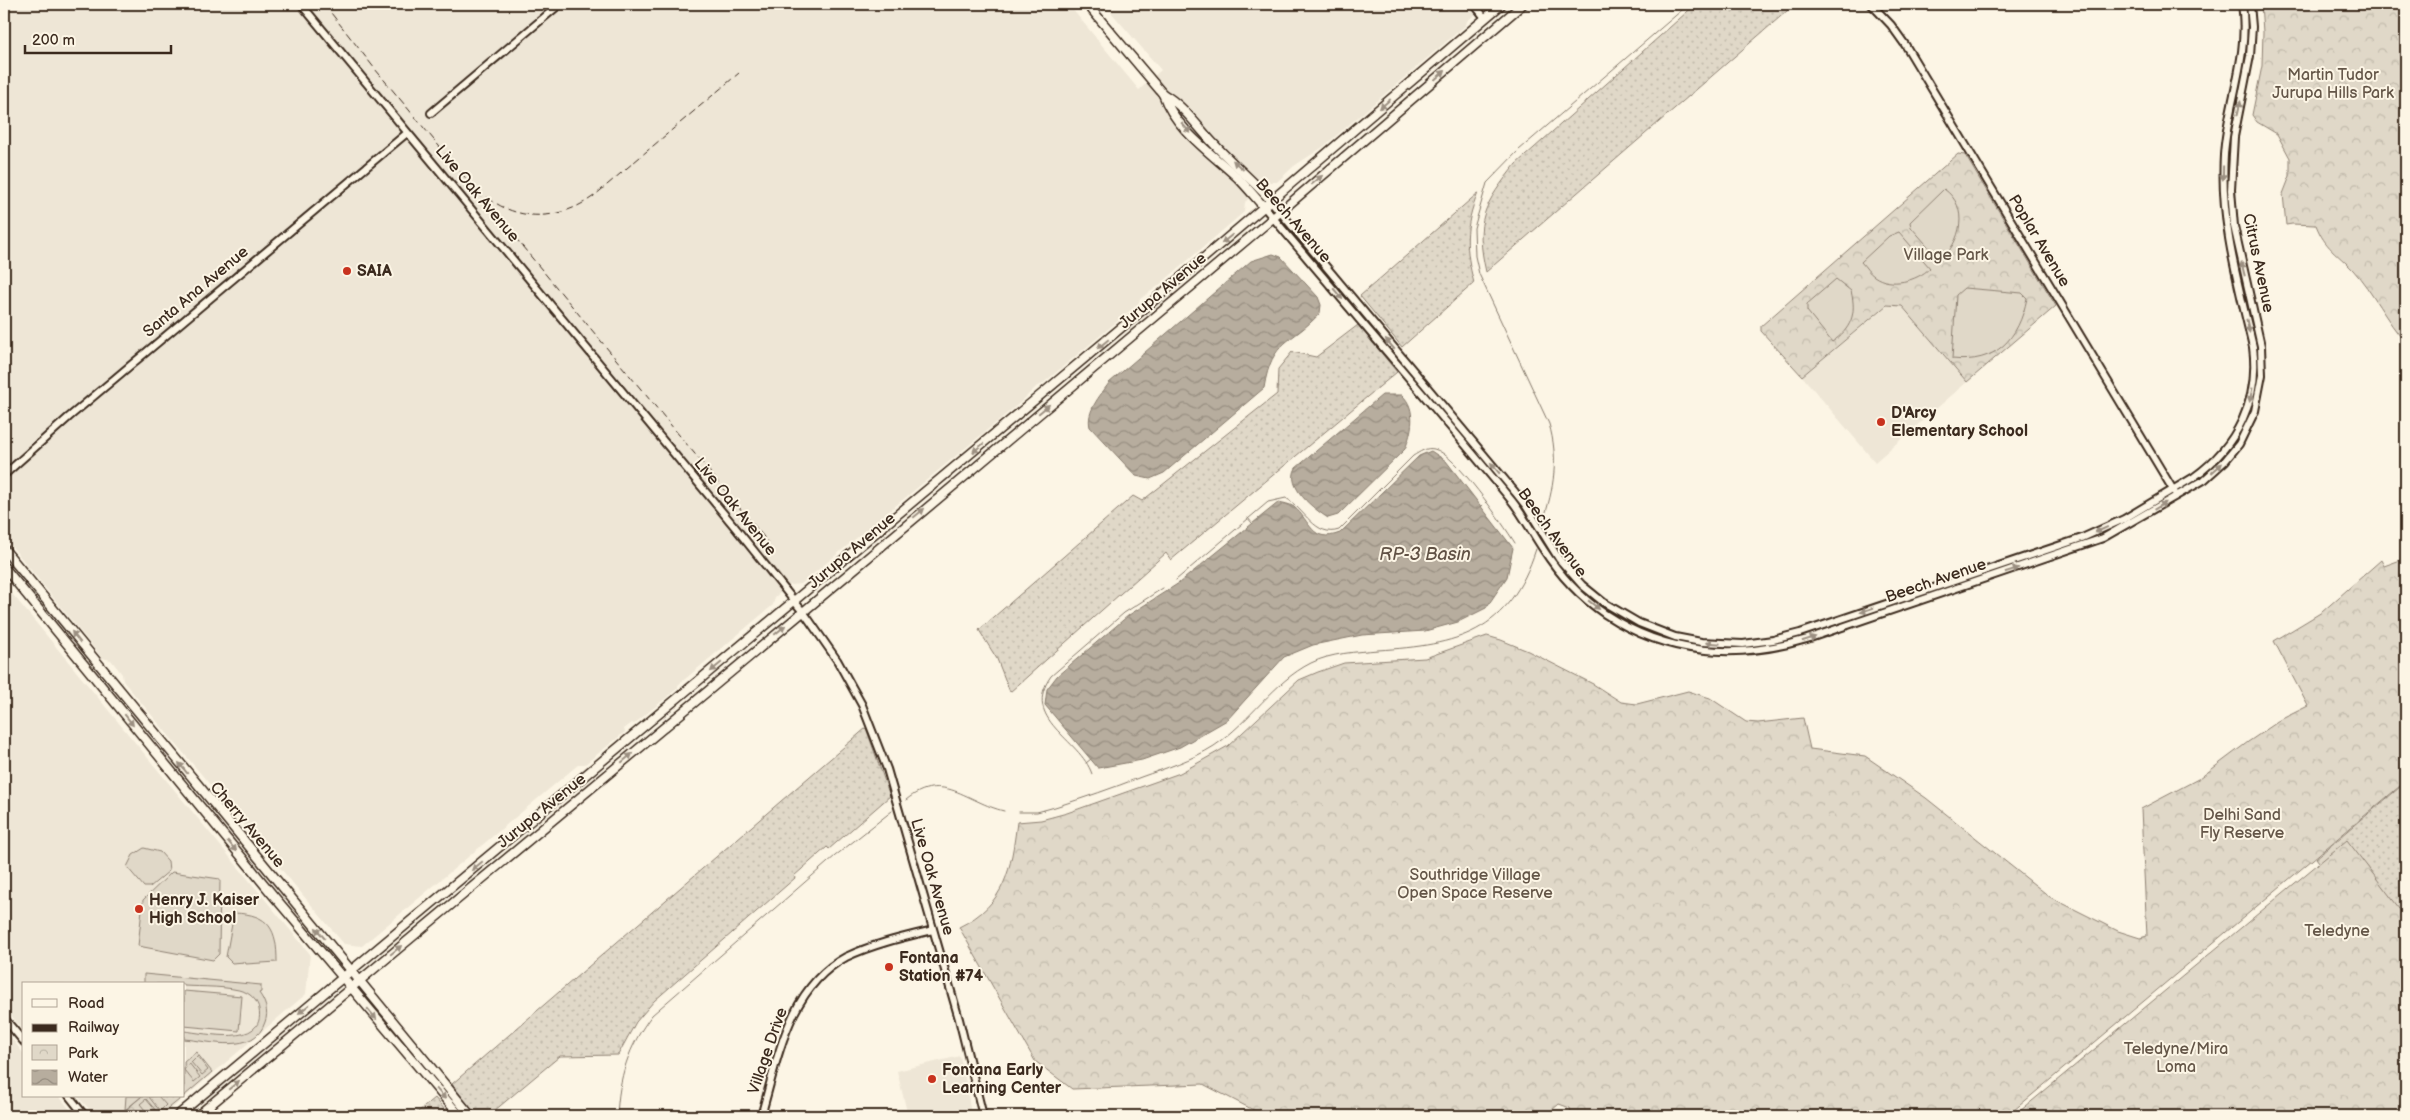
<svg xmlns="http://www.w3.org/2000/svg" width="2410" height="1120" font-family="'Balsamiq Sans',sans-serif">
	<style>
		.built { fill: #eee6d6 }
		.grass { fill: url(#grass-dots); stroke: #8e8173 }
		.park { fill: url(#park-crowns); stroke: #8e8173 }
		.pitch { fill: #e0d8c8; stroke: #8e8173 }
		.water { fill: url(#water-waves); stroke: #85796b }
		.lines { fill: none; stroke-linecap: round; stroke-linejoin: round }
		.stream { stroke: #85796b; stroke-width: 1 }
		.minor-casing { stroke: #3b2a1e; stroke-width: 10 }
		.major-casing { stroke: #3b2a1e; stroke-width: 11 }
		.minor { stroke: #fcf5e5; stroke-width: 6 }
		.major { stroke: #fcf5e5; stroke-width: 8 }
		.rail { stroke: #3b2a1e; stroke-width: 1; stroke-dasharray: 8 4; stroke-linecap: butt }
		.oneway { fill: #9c9082 }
		.poi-dot { fill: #c8321e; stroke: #fcf5e5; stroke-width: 2 }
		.labels { text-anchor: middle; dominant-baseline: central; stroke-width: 4; stroke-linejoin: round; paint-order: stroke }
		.park-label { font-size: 16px; fill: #645648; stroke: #fcf5e5 }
		.street-label { font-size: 16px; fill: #3b2a1e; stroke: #fcf5e5 }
		.poi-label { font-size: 16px; font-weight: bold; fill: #3b2a1e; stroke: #fcf5e5; text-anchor: start }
		.water-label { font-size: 18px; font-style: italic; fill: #605144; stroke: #fcf5e5 }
	</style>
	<defs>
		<pattern id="grass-dots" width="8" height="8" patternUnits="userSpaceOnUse" patternTransform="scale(1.25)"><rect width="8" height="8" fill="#e0d8c8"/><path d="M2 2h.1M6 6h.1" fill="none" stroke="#c1baab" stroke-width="1.8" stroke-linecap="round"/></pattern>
		<pattern id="park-crowns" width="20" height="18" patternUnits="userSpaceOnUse" patternTransform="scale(1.25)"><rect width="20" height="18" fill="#e0d8c8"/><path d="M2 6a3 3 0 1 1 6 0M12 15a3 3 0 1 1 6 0" fill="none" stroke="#c1baab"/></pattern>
		<pattern id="water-waves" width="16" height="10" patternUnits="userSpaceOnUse" patternTransform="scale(1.25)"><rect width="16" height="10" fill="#b7ad9e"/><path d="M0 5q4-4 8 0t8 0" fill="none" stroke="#968d80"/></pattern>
	</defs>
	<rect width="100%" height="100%" fill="#fcf5e5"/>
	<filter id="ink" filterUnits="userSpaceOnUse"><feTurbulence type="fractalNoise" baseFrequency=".02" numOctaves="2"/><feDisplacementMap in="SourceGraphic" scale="10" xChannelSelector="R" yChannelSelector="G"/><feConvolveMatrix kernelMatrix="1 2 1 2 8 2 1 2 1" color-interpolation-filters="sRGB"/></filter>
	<g filter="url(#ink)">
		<!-- built -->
		<g class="built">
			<polygon points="4,4 1068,4 1139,90 1161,70 1104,4 1488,4 1467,21 1466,25 1323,147 1294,166 1277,182 1267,182 1245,202 1244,212 1157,287 1140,299 1138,304 1107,330 1041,385 1037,386 1021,402 801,584 790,585 775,597 773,605 678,685 678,688 634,724 632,723 624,729 625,732 585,764 579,764 362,946 344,944 123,681 122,674 111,660 102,658 4,537"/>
			<polygon points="1888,305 1902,306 1967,382 1875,462 1802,376"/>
			<polygon points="4,584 310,954 306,994 163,1116 96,1116 77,1096 184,1096 184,984 24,984 24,1031 4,1007"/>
			<polygon points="4,1029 24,1054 24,1096 59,1096 75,1116 4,1116"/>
			<polygon points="960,1056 967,1087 971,1116 908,1116 897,1071"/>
		</g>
		<!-- grass -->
		<g class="grass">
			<path d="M1696 4H1795L1486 272C1474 220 1484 204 1516 164Z"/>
			<path d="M1478 193C1464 227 1465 249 1474 283L1402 347 1360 296Z"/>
			<polygon points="1358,325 1397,372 1171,560 1166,553 1010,692 997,659 979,630 1133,496 1142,501 1277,394 1278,369 1292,352 1316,357"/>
			<polygon points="866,728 890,796 829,849 827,847 794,876 795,878 654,1001 636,1022 618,1055 560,1056 488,1116 477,1116 452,1084"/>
			<polygon points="2406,782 2406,976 2316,858"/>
			<polygon points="435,1098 450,1116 413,1116"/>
		</g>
		<!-- park -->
		<g class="park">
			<path d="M2261 4H2406V343C2386 321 2373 292 2353 270 2337 253 2325 248 2316 225L2292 224 2286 225 2283 194 2290 176V158L2277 134 2257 122 2252 115 2262 66 2263 32Z"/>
			<polygon points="1958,154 1965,155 2056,306 1967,382 1902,306 1887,305 1802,376 1761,331 1761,326"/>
			<path d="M2406 558V781L2007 1116H1572L1570 1108 1559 1104 1545 1116H1265L1203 1084 1072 1089 1035 1061 959 927C1006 904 1011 869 1017 822L1041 820 1067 813 1180 773 1228 746 1299 680 1318 672 1344 663 1425 658 1487 636 1501 640 1528 651 1593 684 1621 702 1637 704 1688 691 1710 698 1746 722 1758 723 1803 718 1810 749 1865 756 1926 798 2050 897 2118 931 2140 938 2147 936 2141 809 2200 778 2248 742 2282 719 2308 706 2274 641 2322 612 2381 560 2384 566Z"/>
			<polygon points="2347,840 2406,917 2406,1116 2014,1116"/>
			<polygon points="196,1052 212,1072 184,1096 184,1062"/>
			<polygon points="142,1096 184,1096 159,1116 133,1116 127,1109"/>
		</g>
		<!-- pitch -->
		<g class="pitch">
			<path d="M1944 189C1970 207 1961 243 1940 260L1911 227 1910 222Z"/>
			<path d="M1899 232 1930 268C1917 281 1891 288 1874 276 1869 273 1865 266 1861 262L1889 236Z"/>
			<path d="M1836 279 1851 291C1857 314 1851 329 1832 342L1807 311V304Z"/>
			<path d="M1964 288 2022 293 2027 298C2019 339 1996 364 1952 359L1956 295Z"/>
			<polygon points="144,848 160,852 168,861 169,871 150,887 144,887 127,867 133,855"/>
			<polygon points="172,872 220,879 219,954 213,960 138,946 143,900"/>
			<path d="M234 913C270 914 277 930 277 962L246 964 245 962 232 963 226 957Z"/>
			<path d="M144 974 261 985V992L259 993C265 1001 269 1012 265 1022 255 1055 209 1041 184 1039V1031C204 1033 266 1048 259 1009 258 1002 252 995 245 992 230 986 201 987 184 986V984H144Z"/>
			<polygon points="184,991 242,996 239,1031 184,1026"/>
			<polygon points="197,1056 208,1070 202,1075 191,1062"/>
			<polygon points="189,1063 200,1077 194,1082 184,1070"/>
			<polygon points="126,1096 142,1096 125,1110"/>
			<polygon points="158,1096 166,1105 160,1111 149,1097"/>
			<polygon points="146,1099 157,1112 150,1116 140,1104"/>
		</g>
		<!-- water -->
		<g class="water">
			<path d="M1273 254 1281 257 1318 297 1321 305 1320 313C1291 345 1272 338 1264 388L1164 473 1150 479 1136 476 1090 427C1086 411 1100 396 1109 383L1251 261Z"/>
			<path d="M1382 395H1402C1417 409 1412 432 1405 449L1338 515 1328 518C1314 509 1285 487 1296 468Z"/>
			<path d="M1431 451 1446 461 1513 548 1507 577 1486 608 1458 622 1425 631 1362 635 1313 645 1284 657 1227 720 1180 747 1142 760 1098 768 1045 705 1047 689 1057 676 1129 615 1179 583 1279 502C1283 503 1290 504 1294 507 1311 521 1311 544 1340 533L1419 456Z"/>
		</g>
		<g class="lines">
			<!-- stream -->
			<g class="stream">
				<polyline points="1481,507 1486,502"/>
				<polyline points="1248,518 1252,523"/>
				<path d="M1543 521C1554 489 1559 458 1549 424L1479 274 1475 256 1474 228 1487 183 1519 150 1689 4"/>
				<path d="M1176 580 1268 502 1286 498C1304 509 1316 538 1339 530L1413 456C1420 452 1426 447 1434 449 1455 453 1503 524 1515 543"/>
				<polyline points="1086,763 1091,759"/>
				<path d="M1092 774C1080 738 1020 720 1051 676L1124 613 1163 588"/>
				<path d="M906 800C943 770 966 802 1004 811"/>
				<path d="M1019 812H1037L1055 807C1084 798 1113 788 1141 777 1166 768 1192 760 1214 746 1250 722 1273 682 1311 663 1331 653 1356 652 1378 650 1458 645 1509 633 1536 549"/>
				<path d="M617 1116C619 1077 628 1047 652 1015L835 856 892 811"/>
			</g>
			<!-- minor casing -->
			<g class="minor-casing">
				<g id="minor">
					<polyline points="301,4 734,526 807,617 837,660 862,705 887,769 959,1019 983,1116"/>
					<polyline points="1474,4 1485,18"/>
					<polyline points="1871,4 1891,25 1906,46 2175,493"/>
					<polyline points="431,113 560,4"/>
					<path d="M1271 201 1515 492 1526 506 1559 559 1582 585 1603 602 1639 623 1675 637 1701 642 1743 644 1773 640 1800 633 2082 538 2124 519 2194 477C2237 446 2260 400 2253 347 2238 283 2220 221 2224 155 2227 104 2250 56 2242 4"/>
					<path d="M1264 207C1346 305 1431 402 1512 501 1524 516 1532 533 1543 549 1559 574 1580 597 1605 614 1667 655 1737 660 1807 639L2103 538 2204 480 2225 461 2239 444 2255 411 2262 375 2261 346 2234 226 2231 190 2234 137 2250 56 2252 27 2250 4"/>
					<polyline points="4,475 69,417 407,133"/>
					<polyline points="4,1018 24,1042"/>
					<polyline points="69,1096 85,1116"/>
					<path d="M761 1116C778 1059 788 988 846 957 873 944 904 937 933 930"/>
				</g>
			</g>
			<!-- major casing -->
			<g class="major-casing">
				<g id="major">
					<path d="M1087 4 1163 94C1175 129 1211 153 1238 178 1247 187 1255 197 1264 207"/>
					<path d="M1163 94C1183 105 1197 126 1213 143 1231 163 1253 180 1271 201"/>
					<polyline points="4,549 471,1116"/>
					<polyline points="4,567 272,894 460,1116"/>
					<polyline points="177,1116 1152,302 1502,4"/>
					<polyline points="197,1116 809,607 1280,212 1523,4"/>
				</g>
			</g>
			<!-- minor -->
			<use href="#minor" class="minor"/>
			<!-- major -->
			<use href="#major" class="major"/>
			<!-- rail -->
			<g class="rail">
				<polyline points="324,4 375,69 768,542"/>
				<polyline points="348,4 375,8 406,4"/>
				<path d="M487 197C520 223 561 220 594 196L739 73"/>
			</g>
		</g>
		<!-- one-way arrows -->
		<defs><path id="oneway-solid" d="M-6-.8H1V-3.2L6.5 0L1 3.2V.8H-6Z" transform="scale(1.25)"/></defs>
		<g class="oneway">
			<use href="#oneway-solid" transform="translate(1440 75) rotate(-41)"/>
			<use href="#oneway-solid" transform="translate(1385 104) rotate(139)"/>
			<use href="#oneway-solid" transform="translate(2239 108) rotate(-77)"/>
			<use href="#oneway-solid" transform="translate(1186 128) rotate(49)"/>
			<use href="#oneway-solid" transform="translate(1238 165) rotate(-138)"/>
			<use href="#oneway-solid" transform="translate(2223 173) rotate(91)"/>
			<use href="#oneway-solid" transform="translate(1317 180) rotate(-40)"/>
			<use href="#oneway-solid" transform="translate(1227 239) rotate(140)"/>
			<use href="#oneway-solid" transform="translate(2243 269) rotate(-104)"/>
			<use href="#oneway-solid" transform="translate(1338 294) rotate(50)"/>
			<use href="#oneway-solid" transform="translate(2248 326) rotate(77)"/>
			<use href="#oneway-solid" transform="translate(1103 344) rotate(140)"/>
			<use href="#oneway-solid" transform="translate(1390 344) rotate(-130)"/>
			<use href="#oneway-solid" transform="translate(2251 395) rotate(102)"/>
			<use href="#oneway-solid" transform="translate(1044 409) rotate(-40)"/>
			<use href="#oneway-solid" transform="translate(978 448) rotate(140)"/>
			<use href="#oneway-solid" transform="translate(1495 468) rotate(-130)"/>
			<use href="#oneway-solid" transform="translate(2217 468) rotate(-42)"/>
			<use href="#oneway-solid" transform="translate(2160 506) rotate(-31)"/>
			<use href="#oneway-solid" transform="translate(919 513) rotate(-40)"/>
			<use href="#oneway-solid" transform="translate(2101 530) rotate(156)"/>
			<use href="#oneway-solid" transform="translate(2012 570) rotate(-18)"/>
			<use href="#oneway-solid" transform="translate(1594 605) rotate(38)"/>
			<use href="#oneway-solid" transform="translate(1867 610) rotate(161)"/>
			<use href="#oneway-solid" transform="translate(780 630) rotate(-40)"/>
			<use href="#oneway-solid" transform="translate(76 637) rotate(-128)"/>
			<use href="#oneway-solid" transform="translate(1809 639) rotate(-18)"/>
			<use href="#oneway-solid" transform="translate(1713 643) rotate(-175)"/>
			<use href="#oneway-solid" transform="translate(716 667) rotate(140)"/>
			<use href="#oneway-solid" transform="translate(129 720) rotate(52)"/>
			<use href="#oneway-solid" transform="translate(627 758) rotate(-40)"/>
			<use href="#oneway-solid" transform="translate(183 768) rotate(-129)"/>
			<use href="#oneway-solid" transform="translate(232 846) rotate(50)"/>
			<use href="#oneway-solid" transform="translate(477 866) rotate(140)"/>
			<use href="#oneway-solid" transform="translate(320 933) rotate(-130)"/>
			<use href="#oneway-solid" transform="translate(396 950) rotate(-39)"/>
			<use href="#oneway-solid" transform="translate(304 1009) rotate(141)"/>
			<use href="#oneway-solid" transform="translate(372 1014) rotate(50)"/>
			<use href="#oneway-solid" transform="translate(234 1085) rotate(-40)"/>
			<use href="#oneway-solid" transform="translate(441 1094) rotate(49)"/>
		</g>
	</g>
	<!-- markers -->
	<g class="poi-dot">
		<circle cx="347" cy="271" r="5"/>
		<circle cx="1881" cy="422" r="5"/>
		<circle cx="139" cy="909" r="5"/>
		<circle cx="889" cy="967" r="5"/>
		<circle cx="932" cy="1079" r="5"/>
	</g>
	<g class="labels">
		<!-- park labels -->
		<g class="park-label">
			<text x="2333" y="75">Martin Tudor<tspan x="2333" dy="18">Jurupa Hills Park</tspan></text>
			<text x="1946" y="255">Village Park</text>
			<text x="2242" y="815">Delhi Sand<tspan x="2242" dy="18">Fly Reserve</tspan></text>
			<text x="1475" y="875">Southridge Village<tspan x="1475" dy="18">Open Space Reserve</tspan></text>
			<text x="2337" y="931">Teledyne</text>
			<text x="2176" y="1049">Teledyne/Mira<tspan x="2176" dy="18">Loma</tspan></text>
		</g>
		<!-- street labels -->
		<g class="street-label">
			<text transform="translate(477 194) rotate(50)">Live Oak Avenue</text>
			<text transform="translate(1293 221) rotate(49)">Beech Avenue</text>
			<text transform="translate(2039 241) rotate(59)">Poplar Avenue</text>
			<text transform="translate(2258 263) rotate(78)">Citrus Avenue</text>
			<text transform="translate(1163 291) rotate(-40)">Jurupa Avenue</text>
			<text transform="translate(196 292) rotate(-40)">Santa Ana Avenue</text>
			<text transform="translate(735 507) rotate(51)">Live Oak Avenue</text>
			<text transform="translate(1552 533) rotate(54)">Beech Avenue</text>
			<text transform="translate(852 551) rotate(-40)">Jurupa Avenue</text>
			<text transform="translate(1936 581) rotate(-19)">Beech Avenue</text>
			<text transform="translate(542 811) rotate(-39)">Jurupa Avenue</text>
			<text transform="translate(247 825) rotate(50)">Cherry Avenue</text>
			<text transform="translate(932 877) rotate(74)">Live Oak Avenue</text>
			<text transform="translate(768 1051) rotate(-71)">Village Drive</text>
		</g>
		<!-- poi labels -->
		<g class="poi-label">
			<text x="357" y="271">SAIA</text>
			<text x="1891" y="413">D'Arcy<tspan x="1891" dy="18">Elementary School</tspan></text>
			<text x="149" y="900">Henry J. Kaiser<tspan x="149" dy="18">High School</tspan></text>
			<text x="899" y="958">Fontana<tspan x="899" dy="18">Station #74</tspan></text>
			<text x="942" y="1070">Fontana Early<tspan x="942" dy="18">Learning Center</tspan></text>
		</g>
		<!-- water labels -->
		<g class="water-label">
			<text x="1425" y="554">RP-3 Basin</text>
		</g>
	</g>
	<!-- margin -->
	<rect width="2410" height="1120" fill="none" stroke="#fcf5e5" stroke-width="20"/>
	<rect x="10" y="10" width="2390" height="1100" fill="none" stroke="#3b2a1e" stroke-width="2" filter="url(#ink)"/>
	<!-- legend -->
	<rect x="22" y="982" width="162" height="115" fill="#fcf5e5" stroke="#afa495"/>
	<rect x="32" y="999" width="25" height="8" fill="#fcf5e5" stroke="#afa495"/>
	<text x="68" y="1008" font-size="15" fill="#3b2a1e">Road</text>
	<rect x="32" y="1024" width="25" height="8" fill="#3b2a1e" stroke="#afa495"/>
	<text x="68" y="1032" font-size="15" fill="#3b2a1e">Railway</text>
	<rect x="32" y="1045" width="25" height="15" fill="url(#park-crowns)" stroke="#afa495"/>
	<text x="68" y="1058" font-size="15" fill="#3b2a1e">Park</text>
	<rect x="32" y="1070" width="25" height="15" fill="url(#water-waves)" stroke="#afa495"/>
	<text x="68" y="1082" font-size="15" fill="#3b2a1e">Water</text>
	<!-- scale -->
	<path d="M25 45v8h146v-8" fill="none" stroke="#3b2a1e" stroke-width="2.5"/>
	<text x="32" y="45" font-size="15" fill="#3b2a1e" stroke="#fcf5e5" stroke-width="4" paint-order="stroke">200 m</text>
</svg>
